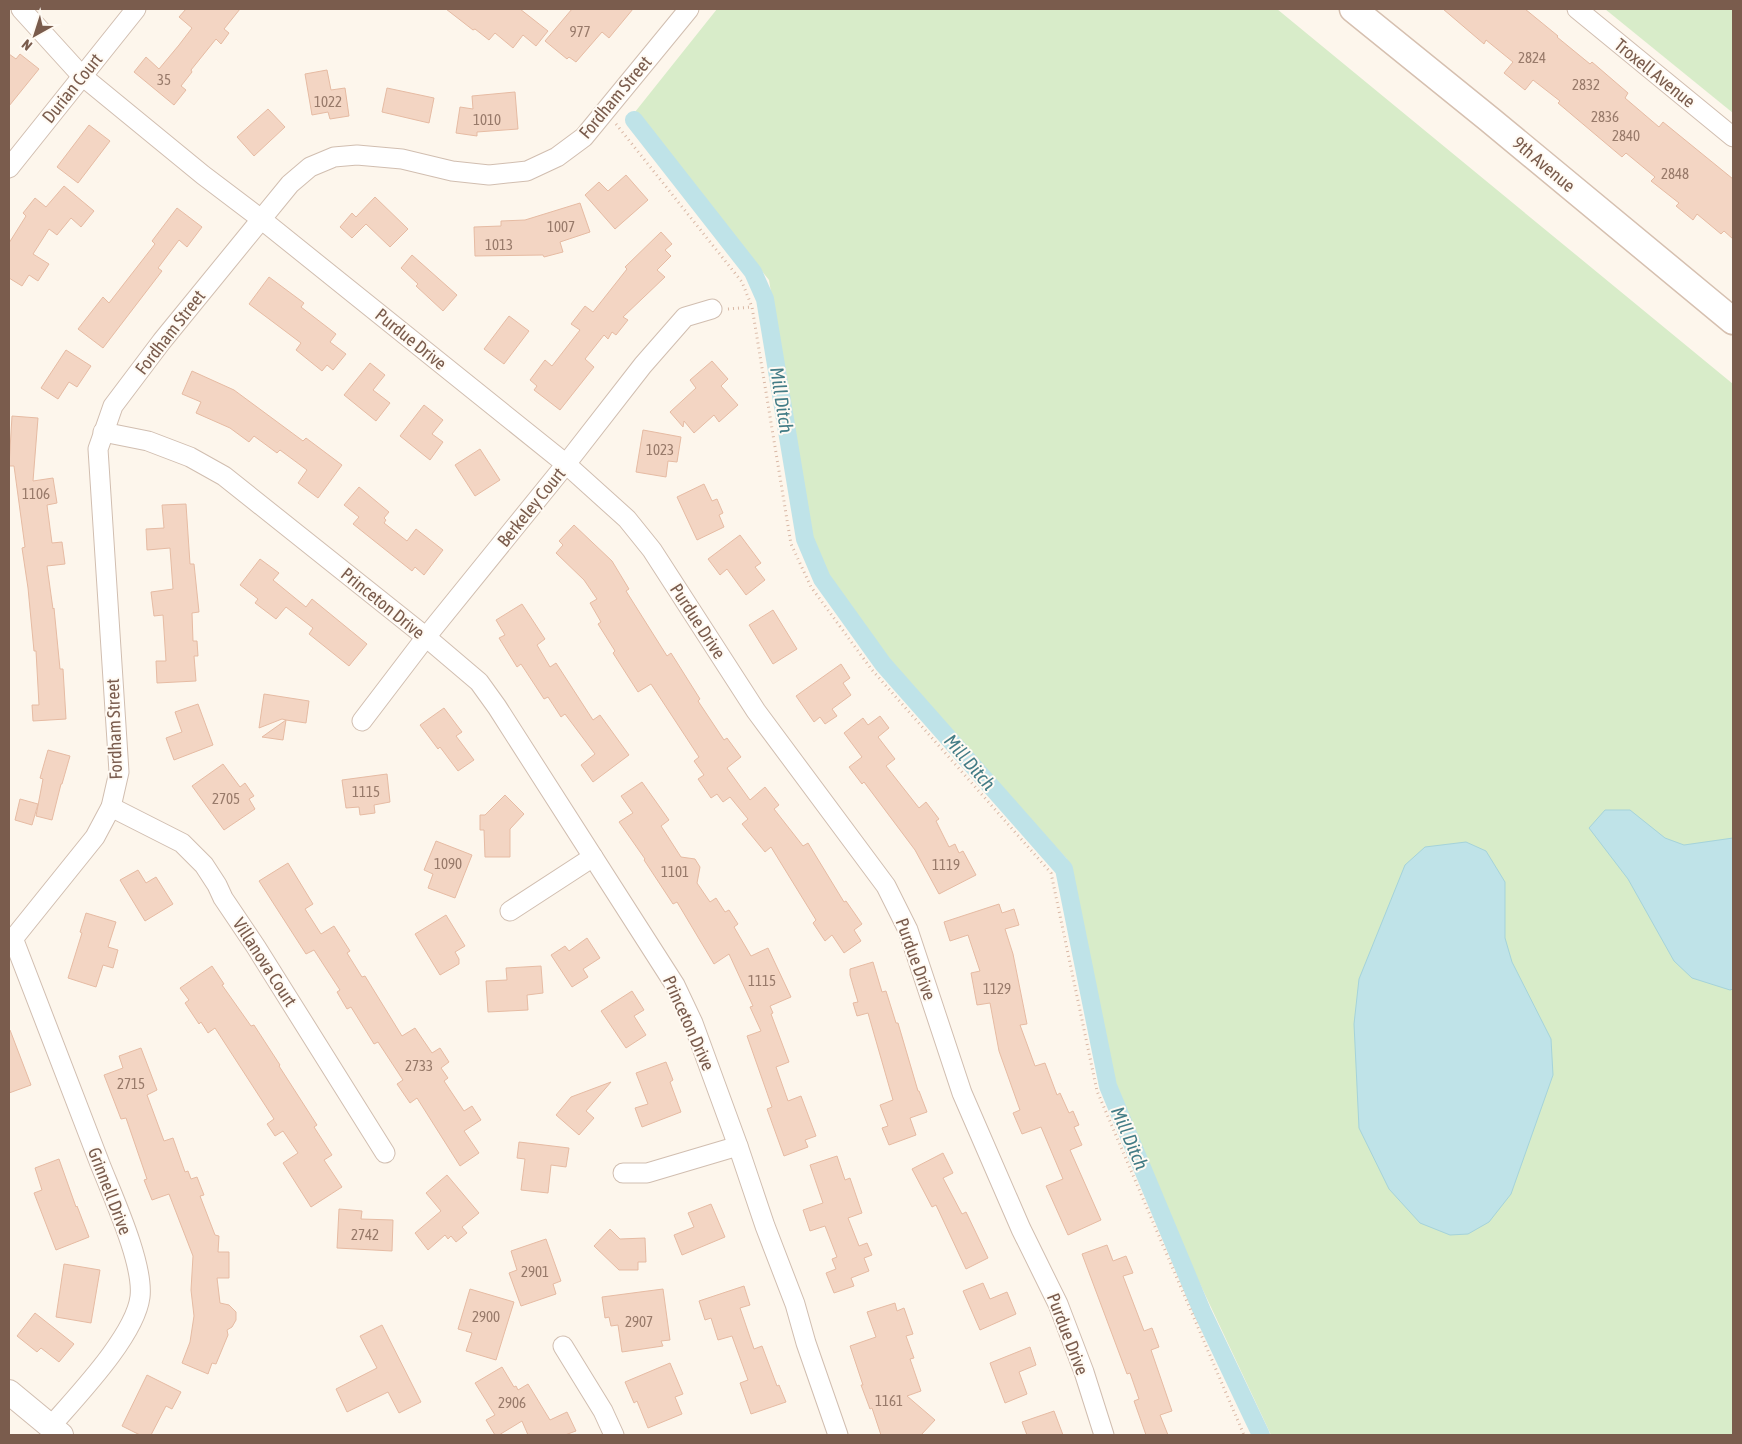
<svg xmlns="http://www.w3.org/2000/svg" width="1742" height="1444" font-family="'Asap Condensed',sans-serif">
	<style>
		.green { fill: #d8ecc9 }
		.water { fill: #bfe3e8; stroke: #a5d3da }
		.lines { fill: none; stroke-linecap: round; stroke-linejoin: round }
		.canal { stroke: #bfe3e8; stroke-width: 18 }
		.building { fill: #f3d5c3; stroke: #e6bba3 }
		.minor-casing { stroke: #d1beb0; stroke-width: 21 }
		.tertiary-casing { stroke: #d1beb0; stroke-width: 26 }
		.secondary-casing { stroke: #d6c0b0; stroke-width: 29 }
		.path { stroke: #d9b8a5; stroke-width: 3; stroke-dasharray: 1 4; stroke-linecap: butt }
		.minor { stroke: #fff; stroke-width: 19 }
		.tertiary { stroke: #fff; stroke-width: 24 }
		.secondary { stroke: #fff; stroke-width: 26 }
		.labels { text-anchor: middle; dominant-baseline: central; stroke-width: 4; stroke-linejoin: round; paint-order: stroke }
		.number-label { font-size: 15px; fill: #987a6a }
		.street-label { font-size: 18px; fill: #7a5c4d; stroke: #fffaf3 }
		.water-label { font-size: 19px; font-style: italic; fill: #437c86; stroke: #fffaf3 }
	</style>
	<rect width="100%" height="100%" fill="#fdf6ec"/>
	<!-- green -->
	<g class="green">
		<polygon points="717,9 1277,9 1733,384 1733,1435 1271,1435 1155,1188 1109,1066 1067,859 883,658 828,577 812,544 769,280 635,112"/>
		<polygon points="1605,9 1733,9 1733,113"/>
	</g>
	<!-- water -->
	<g class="water">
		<polygon points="1605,810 1630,810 1665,838 1684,845 1733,838 1733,989 1730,990 1692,978 1674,961 1628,879 1589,828"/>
		<polygon points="1466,842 1486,851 1505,882 1505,938 1512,962 1551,1039 1553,1075 1511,1194 1489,1222 1468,1234 1450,1235 1420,1223 1389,1189 1359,1128 1354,1024 1359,979 1405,865 1425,847"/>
	</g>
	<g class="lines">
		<!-- canal -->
		<polyline class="canal" points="634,120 753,272 765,299 805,539 822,579 883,664 1064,869 1108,1086 1202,1311 1261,1435"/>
	</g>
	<!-- building -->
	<g class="building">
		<polygon points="186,9 240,9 224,29 229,33 221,44 216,39 191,70 192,72 181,86 186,90 174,105 134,72 146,57 159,69 179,45 192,28 179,17"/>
		<polygon points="446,9 520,9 548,31 536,46 523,35 513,48 495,33 489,40 475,29 473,30"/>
		<polygon points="572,9 633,9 609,38 602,32 576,62 569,57 567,59 545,41"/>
		<polygon points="1443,9 1525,9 1558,36 1557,37 1590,64 1592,62 1628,93 1625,98 1659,127 1663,122 1733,179 1733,239 1724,231 1721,234 1697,214 1693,220 1676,206 1679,203 1651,181 1655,177 1626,153 1622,157 1558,103 1560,101 1533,80 1525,90 1504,73 1513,62 1486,40 1484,44"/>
		<polygon points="9,54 16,59 20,54 39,69 9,106"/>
		<polygon points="327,70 331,90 345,88 349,116 330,119 328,112 312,115 305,74"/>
		<polygon points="387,88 434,98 429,123 382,112"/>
		<polygon points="515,92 518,129 477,132 477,136 456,133 460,107 473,109 472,96"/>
		<polygon points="268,109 285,127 254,156 237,137"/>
		<polygon points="89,125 110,141 78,183 57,167"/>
		<polygon points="626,175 648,200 615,229 585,195 599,182 608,191"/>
		<polygon points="64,186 94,211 81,227 71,218 57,235 49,229 33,254 49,264 38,281 29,275 22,286 9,278 9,243 26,216 23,213 35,198 46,207"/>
		<polygon points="375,197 408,229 390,247 366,224 352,238 340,227 352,213 356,217"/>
		<polygon points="580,203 590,232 560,242 563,252 544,257 543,255 475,256 474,227 501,226 501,221 525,220"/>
		<polygon points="177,208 202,227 187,247 179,240 158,268 162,271 103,348 78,329 103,297 109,303 155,244 152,241"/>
		<polygon points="661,232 672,244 665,250 671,256 657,270 665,277 623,317 628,320 616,335 612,332 608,339 604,335 585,359 594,367 560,410 534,390 537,386 530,380 545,360 552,366 580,330 571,324 585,306 593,312 627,269 625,267"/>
		<polygon points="412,255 457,295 443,311 416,286 418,284 401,268"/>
		<polygon points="269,277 304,303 301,307 336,334 330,342 346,354 333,370 327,365 322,371 296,350 301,343 249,304"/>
		<polygon points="509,316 529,331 504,364 484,349"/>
		<polygon points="66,350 91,366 77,387 69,382 58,399 41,388"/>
		<polygon points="712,361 728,379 721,386 738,405 719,422 714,415 694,433 684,421 683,427 670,412 696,388 690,380"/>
		<polygon points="370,363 385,375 373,390 390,403 376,421 344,395"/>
		<polygon points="192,371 234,390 303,441 306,438 342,465 318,498 298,483 307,470 280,450 277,453 254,436 249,442 230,428 196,413 201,402 182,394"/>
		<polygon points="424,405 443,420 432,434 443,442 430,460 400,436"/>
		<polygon points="12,416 38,418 33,481 53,478 57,503 47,505 52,543 62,542 65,564 47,566 53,609 54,608 60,669 63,669 66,719 33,721 32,705 39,705 36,651 34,651 28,588 22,548 25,547 14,466 9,466"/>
		<polygon points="643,430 681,437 677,462 668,461 666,477 636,472"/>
		<polygon points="480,449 500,480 475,496 455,465"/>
		<polygon points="704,484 712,501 717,499 723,513 719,515 724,527 697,540 677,497"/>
		<polygon points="359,487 389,512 384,518 386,520 384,523 407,541 416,529 443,550 424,575 415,567 412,571 353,524 359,517 344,505"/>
		<polygon points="186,504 190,564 194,564 199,612 192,613 193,641 197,641 198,656 194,656 196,681 157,683 156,661 166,661 163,615 154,616 151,592 173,589 170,548 147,550 146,529 164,528 162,505"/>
		<polygon points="574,525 612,561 629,589 626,591 667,656 671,653 700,699 698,701 724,740 727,738 741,757 727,768 750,800 765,787 779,805 774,809 803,846 808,843 844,902 846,901 862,924 854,930 861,941 844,953 832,935 825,941 813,923 816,920 771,847 765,852 742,824 748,819 730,797 723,802 717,794 711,798 698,779 704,775 694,761 699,757 651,684 638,692 613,653 615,651 598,624 601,622 590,603 597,599 584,580 556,553 563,545 559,541"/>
		<polygon points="740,535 761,563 755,567 765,580 746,595 727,569 720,575 708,559"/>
		<polygon points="260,559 279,573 273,580 306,607 312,599 367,644 349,666 309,634 313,628 286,607 276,619 255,603 258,599 240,585"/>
		<polygon points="522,604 545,639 537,645 550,667 556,663 593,720 600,715 629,755 593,782 581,765 595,754 565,714 561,717 548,697 544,699 521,664 517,667 499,638 505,635 496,620"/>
		<polygon points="773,610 797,649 773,664 749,625"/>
		<polygon points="841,664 850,678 843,683 851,695 832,709 837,716 825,724 820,717 814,722 796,696"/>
		<polygon points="264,694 309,701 306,723 286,720 283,740 262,737 286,720 282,719 259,728"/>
		<polygon points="198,704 213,745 174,760 166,738 182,732 175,712"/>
		<polygon points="444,708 462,732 456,736 474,760 458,771 440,747 438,749 420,725"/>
		<polygon points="880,716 889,728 878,737 895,759 886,766 919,808 926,802 939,819 936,821 949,847 955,844 959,853 963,851 976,875 939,894 915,850 864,782 862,784 849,767 862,757 844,733 863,718 868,725"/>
		<polygon points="48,750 70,756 62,784 61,784 52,820 36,816 43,779 40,778"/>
		<polygon points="223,764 240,787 245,783 254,796 249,799 255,809 224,830 192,786"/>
		<polygon points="387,774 390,802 374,805 375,813 360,815 359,807 346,808 342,780"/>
		<polygon points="642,782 669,820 661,826 681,857 695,859 700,867 697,883 710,902 716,898 725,912 729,910 738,924 734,927 751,956 768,948 791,997 770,1006 773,1013 771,1014 789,1062 776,1067 788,1101 801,1096 816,1136 805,1140 808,1147 784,1156 767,1109 772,1107 747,1036 761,1031 750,1007 753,1006 729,954 714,964 677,902 673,904 644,860 645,859 619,822 633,813 621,796"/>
		<polygon points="505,795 524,814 510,829 510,857 485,857 484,830 480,830 480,815 485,815"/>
		<polygon points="20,799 38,804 32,825 15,820"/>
		<polygon points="436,841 472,855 455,898 428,888 433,874 424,870"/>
		<polygon points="288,863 313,904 305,909 321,934 334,926 350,951 347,953 362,977 365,976 402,1036 415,1028 432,1053 440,1048 449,1062 441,1068 448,1078 444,1081 464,1111 472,1106 481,1120 464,1131 479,1153 460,1166 417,1098 410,1103 397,1084 403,1080 378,1042 374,1044 351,1007 347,1009 337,992 340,990 314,950 306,954 259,881"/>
		<polygon points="138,870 146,883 156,877 173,904 145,921 120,880"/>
		<polygon points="999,904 1002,913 1014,909 1019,925 1005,929 1013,954 1027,1024 1020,1025 1035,1066 1045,1063 1057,1095 1060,1093 1069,1113 1073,1111 1079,1125 1074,1127 1082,1145 1070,1150 1101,1220 1068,1235 1046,1186 1063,1179 1041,1127 1022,1134 1013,1113 1020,1110 999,1051 990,1003 977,1005 971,973 980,971 968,935 950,941 944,922"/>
		<polygon points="86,913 116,922 108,947 118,950 113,968 103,965 96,987 68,978 82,933 80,932"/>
		<polygon points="446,915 465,946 455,952 459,959 459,964 440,975 415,934"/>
		<polygon points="587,938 600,958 583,969 588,977 572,987 551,955 565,946 569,951"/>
		<polygon points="873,962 882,992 886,991 896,1023 898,1023 918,1091 919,1091 927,1112 910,1118 916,1135 889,1145 882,1128 888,1126 880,1105 893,1100 868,1013 857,1016 853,1003 858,1002 850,975 850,969"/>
		<polygon points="212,966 224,984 222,985 251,1026 254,1025 280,1065 279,1066 317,1125 314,1127 332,1155 324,1160 342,1187 311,1207 283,1163 298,1153 283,1131 275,1136 267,1124 274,1119 215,1028 208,1033 201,1022 199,1024 185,1003 189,1000 180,988"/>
		<polygon points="541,966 543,993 527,995 528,1010 488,1012 486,981 507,980 506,968"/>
		<polygon points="632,991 644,1010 634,1016 646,1035 626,1048 601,1011"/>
		<polygon points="10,1030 31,1085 9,1093 9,1031"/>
		<polygon points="141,1048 157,1090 147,1095 164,1141 173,1138 185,1172 188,1171 191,1179 197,1177 204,1195 200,1196 215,1235 219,1236 218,1252 229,1252 229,1278 217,1278 220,1303 229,1305 236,1312 236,1320 232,1327 227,1330 228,1335 216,1364 212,1363 208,1374 182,1363 190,1342 194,1316 191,1290 193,1256 169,1194 152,1200 144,1180 147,1179 126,1118 121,1119 104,1075 123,1068 119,1056"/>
		<polygon points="666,1062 673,1080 670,1082 681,1112 642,1127 635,1108 648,1104 636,1073"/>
		<polygon points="611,1082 586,1111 594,1118 579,1135 556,1115 571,1097"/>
		<polygon points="519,1142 569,1148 566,1167 551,1165 548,1193 521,1190 525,1159 517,1158"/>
		<polygon points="943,1153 953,1173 943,1178 962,1214 966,1212 988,1258 966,1269 936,1205 932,1207 912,1169"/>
		<polygon points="837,1156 845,1180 850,1178 862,1213 848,1218 859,1246 867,1243 872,1255 864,1258 869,1271 851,1278 854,1286 834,1293 826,1273 836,1269 832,1259 837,1257 825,1226 810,1231 803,1210 823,1203 810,1165"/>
		<polygon points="59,1159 76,1207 77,1206 89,1237 56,1250 34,1193 42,1190 35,1168"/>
		<polygon points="447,1175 479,1213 462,1227 467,1233 456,1242 451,1236 448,1239 445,1235 428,1250 415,1233 441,1211 426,1193"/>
		<polygon points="711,1204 725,1237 682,1255 674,1235 694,1227 688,1213"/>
		<polygon points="339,1209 362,1211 361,1219 393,1220 392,1251 337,1248"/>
		<polygon points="610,1229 620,1239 645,1238 646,1262 638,1262 638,1270 619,1270 594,1246"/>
		<polygon points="546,1239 561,1281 553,1284 556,1294 521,1306 509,1273 517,1270 511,1251"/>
		<polygon points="1107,1245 1113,1261 1126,1256 1133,1273 1123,1276 1144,1331 1152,1328 1159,1347 1151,1350 1172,1411 1160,1415 1168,1435 1146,1435 1134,1401 1139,1399 1130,1373 1127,1374 1082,1254"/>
		<polygon points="64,1264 100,1270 91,1323 56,1317"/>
		<polygon points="983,1283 990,1299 1007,1292 1016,1314 980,1330 963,1291"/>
		<polygon points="744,1286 750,1305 740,1308 754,1349 762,1346 777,1386 779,1385 786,1402 751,1414 740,1383 748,1380 732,1336 718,1340 711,1318 705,1320 699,1301"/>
		<polygon points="470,1289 514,1302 496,1360 466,1351 472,1333 458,1329"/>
		<polygon points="663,1289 670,1340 661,1341 663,1346 622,1352 618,1325 611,1326 609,1317 605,1318 602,1297"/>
		<polygon points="895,1303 897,1311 904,1308 913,1334 906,1336 914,1358 910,1359 921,1391 907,1396 935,1420 921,1435 881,1435 872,1408 870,1409 861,1385 863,1385 850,1346 876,1337 867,1312"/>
		<polygon points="35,1313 74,1344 59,1362 41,1348 37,1352 17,1336"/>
		<polygon points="382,1325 421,1402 399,1413 388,1392 347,1412 336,1389 377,1368 360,1336"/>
		<polygon points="1030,1347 1036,1365 1019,1372 1027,1394 1005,1403 990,1363"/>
		<polygon points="670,1363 683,1394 675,1397 682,1414 648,1428 637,1401 634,1403 625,1382"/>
		<polygon points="502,1367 514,1387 516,1386 518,1390 528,1384 550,1420 567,1412 576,1431 565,1435 528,1435 522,1421 499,1435 495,1435 486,1420 495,1415 475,1383"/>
		<polygon points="147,1375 181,1392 172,1409 166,1406 151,1435 140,1435 122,1426"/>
		<polygon points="1054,1411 1063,1435 1027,1435 1022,1422"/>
	</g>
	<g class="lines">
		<!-- minor casing -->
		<g class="minor-casing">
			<g id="minor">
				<polyline points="21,9 81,75 203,175 261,219 566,464 627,519 652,550 756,711 886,886 908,930 962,1093 1021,1229 1058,1304 1084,1372 1104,1435"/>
				<polyline points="1577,9 1733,137"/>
				<polyline points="9,168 136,9"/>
				<polyline points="103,432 148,441 190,457 224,476 426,637 479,682 497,707 675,985 693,1023 738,1146 765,1226 795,1304 806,1343 838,1435"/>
				<polyline points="362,721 426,637 566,464 643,365 685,317 712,309"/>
				<polyline points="111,807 182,843 204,865 217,885 223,898 256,947 385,1153"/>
				<polyline points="510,911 593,857"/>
				<path d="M13 938C42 1014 71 1089 100 1164 113 1197 144 1264 140 1297 135 1336 77 1396 51 1426"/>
				<polyline points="9,944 95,837 111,807 119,772 98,449 113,406 162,341 290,184 310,167 334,157 357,155 402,159 452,171 489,175 527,171 557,157 584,137 689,9"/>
				<polyline points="623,1173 647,1173 738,1146"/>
				<polyline points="563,1346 603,1411 614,1435"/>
			</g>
		</g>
		<!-- tertiary casing -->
		<g class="tertiary-casing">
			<polyline id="tertiary" points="9,1392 61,1435"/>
		</g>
		<!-- secondary casing -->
		<g class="secondary-casing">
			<polyline id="secondary" points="1353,9 1489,119 1733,321"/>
		</g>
		<!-- path -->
		<g class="path">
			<polyline points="616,124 742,282 752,307 791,544 811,587 872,670 1051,873 1097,1091 1244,1435"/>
			<polyline points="728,309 752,307"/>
		</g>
		<!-- minor -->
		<use href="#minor" class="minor"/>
		<!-- tertiary -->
		<use href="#tertiary" class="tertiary"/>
		<!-- secondary -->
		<use href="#secondary" class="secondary"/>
	</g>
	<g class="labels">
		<!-- number labels -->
		<g class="number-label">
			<text x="580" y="31">977</text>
			<text x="1532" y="57">2824</text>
			<text x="164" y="79">35</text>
			<text x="1586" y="84">2832</text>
			<text x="328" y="101">1022</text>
			<text x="1605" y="116">2836</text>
			<text x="487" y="119">1010</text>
			<text x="1626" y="135">2840</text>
			<text x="1675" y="173">2848</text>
			<text x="561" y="226">1007</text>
			<text x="499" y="244">1013</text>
			<text x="660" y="449">1023</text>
			<text x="36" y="493">1106</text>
			<text x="366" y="791">1115</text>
			<text x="226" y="798">2705</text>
			<text x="448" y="863">1090</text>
			<text x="946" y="864">1119</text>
			<text x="675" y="871">1101</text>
			<text x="762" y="980">1115</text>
			<text x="997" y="988">1129</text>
			<text x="419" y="1065">2733</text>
			<text x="131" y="1083">2715</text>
			<text x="365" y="1234">2742</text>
			<text x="535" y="1271">2901</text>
			<text x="486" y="1316">2900</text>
			<text x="639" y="1321">2907</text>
			<text x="889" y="1400">1161</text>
			<text x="512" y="1402">2906</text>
		</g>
		<!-- street labels -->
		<g class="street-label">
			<text transform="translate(1655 73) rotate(39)">Troxell Avenue</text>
			<text transform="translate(72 88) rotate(-51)">Durian Court</text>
			<text transform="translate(615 97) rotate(-50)">Fordham Street</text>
			<text transform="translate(1544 164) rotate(40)">9th Avenue</text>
			<text transform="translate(170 332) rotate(-52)">Fordham Street</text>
			<text transform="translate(411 339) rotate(39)">Purdue Drive</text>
			<text transform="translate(531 507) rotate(-51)">Berkeley Court</text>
			<text transform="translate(383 603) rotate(39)">Princeton Drive</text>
			<text transform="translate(698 621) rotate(57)">Purdue Drive</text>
			<text transform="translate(114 729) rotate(-92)">Fordham Street</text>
			<text transform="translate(916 959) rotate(70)">Purdue Drive</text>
			<text transform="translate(265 962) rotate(57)">Villanova Court</text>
			<text transform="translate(689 1023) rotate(66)">Princeton Drive</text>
			<text transform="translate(110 1191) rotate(69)">Grinnell Drive</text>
			<text transform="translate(1068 1334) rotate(69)">Purdue Drive</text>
		</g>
		<!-- water labels -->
		<g class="water-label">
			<text transform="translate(782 400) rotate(81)">Mill Ditch</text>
			<text transform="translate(970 762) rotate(49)">Mill Ditch</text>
			<text transform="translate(1130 1138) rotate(67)">Mill Ditch</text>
		</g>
	</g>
	<!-- border -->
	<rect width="1742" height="1444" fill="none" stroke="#7a5c4d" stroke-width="20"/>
	<!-- north arrow -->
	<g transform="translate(35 35) rotate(219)" stroke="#fffaf3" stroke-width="4" paint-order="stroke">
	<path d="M0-4L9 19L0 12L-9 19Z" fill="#7a5c4d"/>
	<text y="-8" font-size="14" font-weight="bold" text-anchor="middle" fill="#7a5c4d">N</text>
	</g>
</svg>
